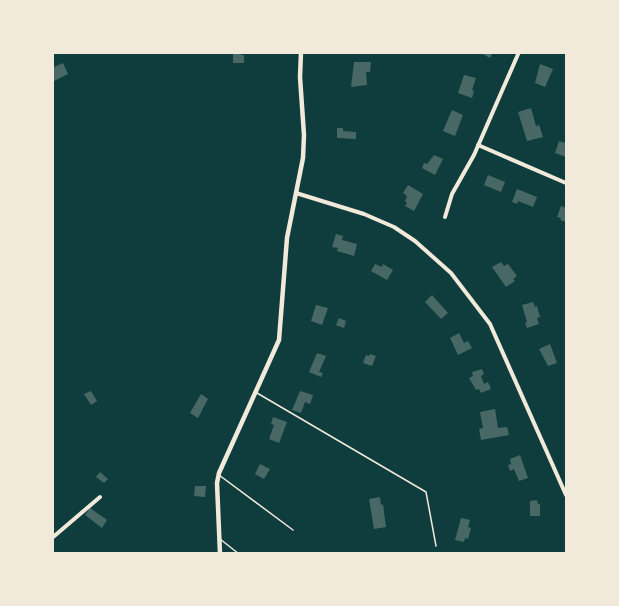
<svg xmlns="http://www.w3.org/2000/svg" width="619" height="606" font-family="Figtree,sans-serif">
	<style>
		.building { fill: #486865 }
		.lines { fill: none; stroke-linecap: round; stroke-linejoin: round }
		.service { stroke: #f1e9da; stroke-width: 1.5 }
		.minor { stroke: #f1e9da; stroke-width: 4 }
		.tertiary { stroke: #f1e9da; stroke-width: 4.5 }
	</style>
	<rect width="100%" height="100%" fill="#0f3d3e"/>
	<!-- building -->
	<g class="building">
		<polygon points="233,52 241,52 241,55 244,55 244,63 233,63"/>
		<polygon points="479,52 493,52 490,58"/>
		<polygon points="354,62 371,62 370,72 366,72 367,85 351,87"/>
		<polygon points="63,63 68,74 52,82 52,68"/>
		<polygon points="540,64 553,69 545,87 535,83"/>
		<polygon points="464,75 476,78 472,90 474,91 472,98 458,93"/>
		<polygon points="531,108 536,126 539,125 543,137 527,141 518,112"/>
		<polygon points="452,110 463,115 455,136 443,131"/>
		<polygon points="337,128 343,128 343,131 356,132 356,139 337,138"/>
		<polygon points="559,141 566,143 566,157 555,153"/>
		<polygon points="434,155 443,159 435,175 422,168 424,163 427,164"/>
		<polygon points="488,175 505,182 501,192 484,185"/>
		<polygon points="408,185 423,194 414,211 405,206 407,203 405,201 407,196 403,193"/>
		<polygon points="517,189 537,197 533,207 518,201 517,204 512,202"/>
		<polygon points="561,206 566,208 566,222 560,220 561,218 557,217"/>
		<polygon points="336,234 343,236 342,240 357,244 354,256 337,251 338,248 332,247"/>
		<polygon points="501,262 504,266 508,264 517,276 513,279 515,281 506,287 492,267"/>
		<polygon points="375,264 382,267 383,264 393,270 387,280 371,271"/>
		<polygon points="432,295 448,313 441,319 425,302"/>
		<polygon points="533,302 535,307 537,306 540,317 537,318 539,324 527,328 525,323 527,322 522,305"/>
		<polygon points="316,305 328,308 322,325 311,321"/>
		<polygon points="339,318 346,321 344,328 336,325"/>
		<polygon points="459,333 464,343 468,341 472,348 458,355 450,338"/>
		<polygon points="550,344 557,363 548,366 539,349"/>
		<polygon points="317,353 326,356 319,372 323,373 321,377 309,372"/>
		<polygon points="370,354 376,356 372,366 363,363 366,355 369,356"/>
		<polygon points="482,369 484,374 481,376 484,384 488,382 491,389 481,393 479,389 476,390 469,378 473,376 472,372"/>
		<polygon points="91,391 97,401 91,405 84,394"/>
		<polygon points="300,391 313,395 310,404 305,402 301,413 292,410"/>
		<polygon points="201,394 208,399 198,418 190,413"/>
		<polygon points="495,409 498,428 507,427 509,435 481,440 479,429 483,428 480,412"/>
		<polygon points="273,417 287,422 279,443 269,439 274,425 271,424"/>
		<polygon points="520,455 528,478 519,481 514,469 510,471 508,465 511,464 510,459"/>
		<polygon points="260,464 270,469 264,479 255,474"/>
		<polygon points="100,472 108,479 104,483 96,477"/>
		<polygon points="195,486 206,486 205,497 194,496"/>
		<polygon points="380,497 381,505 383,504 386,527 374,529 369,499"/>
		<polygon points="537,500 538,504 540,504 540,516 530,516 530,501"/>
		<polygon points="90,508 107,520 102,528 85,515"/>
		<polygon points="461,518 470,520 468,527 471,528 468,539 465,538 464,542 455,540"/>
	</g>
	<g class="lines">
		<!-- service -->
		<g class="service">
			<polyline points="257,393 426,492 436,546"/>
			<polyline points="219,475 293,530"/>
			<polyline points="220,539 239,554"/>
		</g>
		<!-- minor -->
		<g class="minor">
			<polyline points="478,145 566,183"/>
			<polyline points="296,193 364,214 394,227 415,241 451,273 490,324 566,495"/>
			<polyline points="445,217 452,194 474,155 519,52"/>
			<polyline points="52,538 100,497"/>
		</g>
		<!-- tertiary -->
		<polyline class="tertiary" points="220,554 217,483 219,473 279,340 287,238 303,158 304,135 300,77 301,52"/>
	</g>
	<!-- border -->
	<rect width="619" height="606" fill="none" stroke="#f1e9da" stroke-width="108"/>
</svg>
